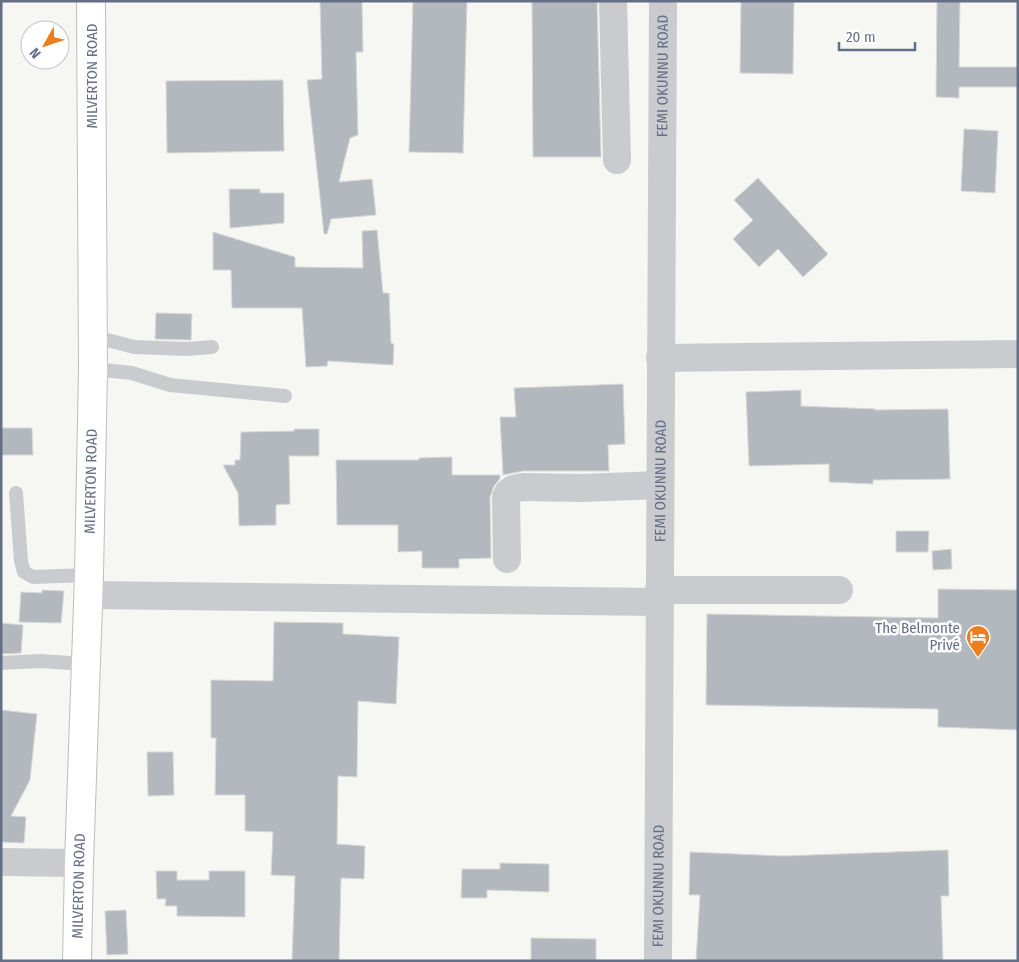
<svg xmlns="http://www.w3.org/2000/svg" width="1019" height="962" font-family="'Fira Sans Condensed',sans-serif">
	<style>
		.building { fill: #b3b8bf; stroke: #d8d8d6 }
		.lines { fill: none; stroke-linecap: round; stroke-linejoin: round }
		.secondary-casing { stroke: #bbbdc3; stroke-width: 30 }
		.lane { stroke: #c9cbcf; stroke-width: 14 }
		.street { stroke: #c9cbcf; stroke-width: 28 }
		.secondary { stroke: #fff; stroke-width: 28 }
		.labels { text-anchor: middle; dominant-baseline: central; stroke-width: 5; stroke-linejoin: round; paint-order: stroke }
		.street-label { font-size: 15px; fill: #646f86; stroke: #fff }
		.poi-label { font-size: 15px; fill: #646f86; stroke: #fff; text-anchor: end }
	</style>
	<rect width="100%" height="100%" fill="#f6f7f3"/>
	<!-- building -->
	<g class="building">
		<polygon points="320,1 362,1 363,52 356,52 358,135 350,138 339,182 372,179 376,215 331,219 327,234 324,234 307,80 322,79"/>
		<polygon points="413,1 467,1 463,153 409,152"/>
		<polygon points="532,1 597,1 601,157 533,157"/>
		<polygon points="741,1 794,1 793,74 740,73"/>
		<polygon points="937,1 960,1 959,67 1018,67 1018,87 959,87 959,98 936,97"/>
		<polygon points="283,80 284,151 167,153 166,81"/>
		<polygon points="964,129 998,131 995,193 961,191"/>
		<polygon points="758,178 828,254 803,277 778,249 759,267 733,239 753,220 734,200"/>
		<polygon points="229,189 260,189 260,193 284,193 284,223 230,228"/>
		<polygon points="377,230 383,293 389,293 391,343 394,344 393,365 328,361 327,366 306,367 302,308 232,308 231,270 213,270 213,232 295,257 295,267 363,268 362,231"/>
		<polygon points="156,313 192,314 191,340 155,339"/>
		<polygon points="623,384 625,444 608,445 609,471 523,471 503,475 500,417 516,417 514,388"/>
		<polygon points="801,390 801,406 875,409 875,410 948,409 950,479 873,480 873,484 829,482 829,464 749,466 746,392"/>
		<polygon points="1,428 32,428 33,455 1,455"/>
		<polygon points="294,429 319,429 319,456 289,456 290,504 276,505 276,525 239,526 238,493 223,465 235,465 235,460 240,460 241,432 294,431"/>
		<polygon points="452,457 452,475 500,475 500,479 494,486 490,497 491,558 459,559 459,568 422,568 422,551 398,552 398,525 337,525 336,460 419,460 419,458"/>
		<polygon points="896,531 929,531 928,552 896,552"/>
		<polygon points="951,549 952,569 933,570 932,551"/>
		<polygon points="938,589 1018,590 1018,730 938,727 938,709 706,705 707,614 938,618"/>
		<polygon points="42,590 64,591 61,623 19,622 21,592 42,593"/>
		<polygon points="274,622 343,623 343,634 399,637 396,704 358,701 357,777 338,776 337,844 365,846 364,879 341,878 339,961 292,961 295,876 271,875 273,832 245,831 245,795 215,795 216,738 211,738 211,680 273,681"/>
		<polygon points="1,623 23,625 21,653 1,654"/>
		<polygon points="1,710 37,714 30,780 11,816 26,817 24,843 1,842"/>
		<polygon points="147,752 173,752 174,795 148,796"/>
		<polygon points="948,850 949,896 941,896 943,961 696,961 700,895 689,895 690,852 784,856"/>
		<polygon points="500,863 549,864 549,892 487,890 487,898 461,898 462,869 500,869"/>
		<polygon points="156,871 177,871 177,880 209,880 209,871 245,871 245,917 177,916 177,906 165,906 166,899 157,899"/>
		<polygon points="126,910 128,954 107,955 105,911"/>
		<polygon points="531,938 596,939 596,961 531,961"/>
	</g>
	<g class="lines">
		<!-- secondary casing -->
		<g class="secondary-casing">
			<g id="secondary">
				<path id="s2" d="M77 961 79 863 89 575 93 369 91 1"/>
			</g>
		</g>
		<!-- lane -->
		<g class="lane">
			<polyline points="92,336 134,347 187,349 212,347"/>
			<polyline points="93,369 132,373 170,385 285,396"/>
			<polyline points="16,493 21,561 24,572 33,577 89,575"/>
			<polyline points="1,663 40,661 86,664"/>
		</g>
		<!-- street -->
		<g class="street">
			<polyline points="613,1 617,160"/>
			<polyline points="660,358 1018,354"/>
			<polyline points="507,559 506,497 508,493 513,489 523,487 582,488 660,485"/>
			<polyline points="659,590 839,590"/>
			<polyline points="88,595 659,602"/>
			<polyline points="1,862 79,863"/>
			<path id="s1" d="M658 961 663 1"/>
		</g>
		<!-- secondary -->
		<use href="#secondary" class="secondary"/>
	</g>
	<!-- icons -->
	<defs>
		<g id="hotel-pin" transform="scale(1.25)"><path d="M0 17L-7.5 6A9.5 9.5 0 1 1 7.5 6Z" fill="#ea7f20" stroke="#fff"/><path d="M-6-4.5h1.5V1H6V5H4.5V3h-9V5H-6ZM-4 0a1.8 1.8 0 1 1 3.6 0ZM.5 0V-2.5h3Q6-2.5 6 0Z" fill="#fff"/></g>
	</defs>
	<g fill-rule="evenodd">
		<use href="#hotel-pin" x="978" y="637"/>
	</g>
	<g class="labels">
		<!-- street labels -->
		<g class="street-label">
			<text transform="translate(92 76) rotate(-90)">MILVERTON ROAD</text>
			<text stroke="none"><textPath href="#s1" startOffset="885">FEMI OKUNNU ROAD</textPath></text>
			<text stroke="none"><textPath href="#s2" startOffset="480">MILVERTON ROAD</textPath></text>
			<text stroke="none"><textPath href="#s1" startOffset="480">FEMI OKUNNU ROAD</textPath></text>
			<text stroke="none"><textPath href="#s2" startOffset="75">MILVERTON ROAD</textPath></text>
			<text stroke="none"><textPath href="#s1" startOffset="75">FEMI OKUNNU ROAD</textPath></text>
		</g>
		<!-- poi labels -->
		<g class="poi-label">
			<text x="960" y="628">The Belmonte<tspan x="960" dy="17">Privé</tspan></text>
		</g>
	</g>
	<!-- border -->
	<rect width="1019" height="962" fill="none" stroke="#646f86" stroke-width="5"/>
	<!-- north arrow -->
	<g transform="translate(45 45) rotate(230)"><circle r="24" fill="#ffffff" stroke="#c1c5cf"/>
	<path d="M0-4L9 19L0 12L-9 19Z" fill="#ea7f20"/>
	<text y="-8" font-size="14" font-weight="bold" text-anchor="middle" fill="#646f86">N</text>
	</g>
	<!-- scale -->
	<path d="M839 42v8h76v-8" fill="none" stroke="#646f86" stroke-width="2.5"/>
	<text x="846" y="42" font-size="15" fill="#646f86" stroke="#ffffff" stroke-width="4" paint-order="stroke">20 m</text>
</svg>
